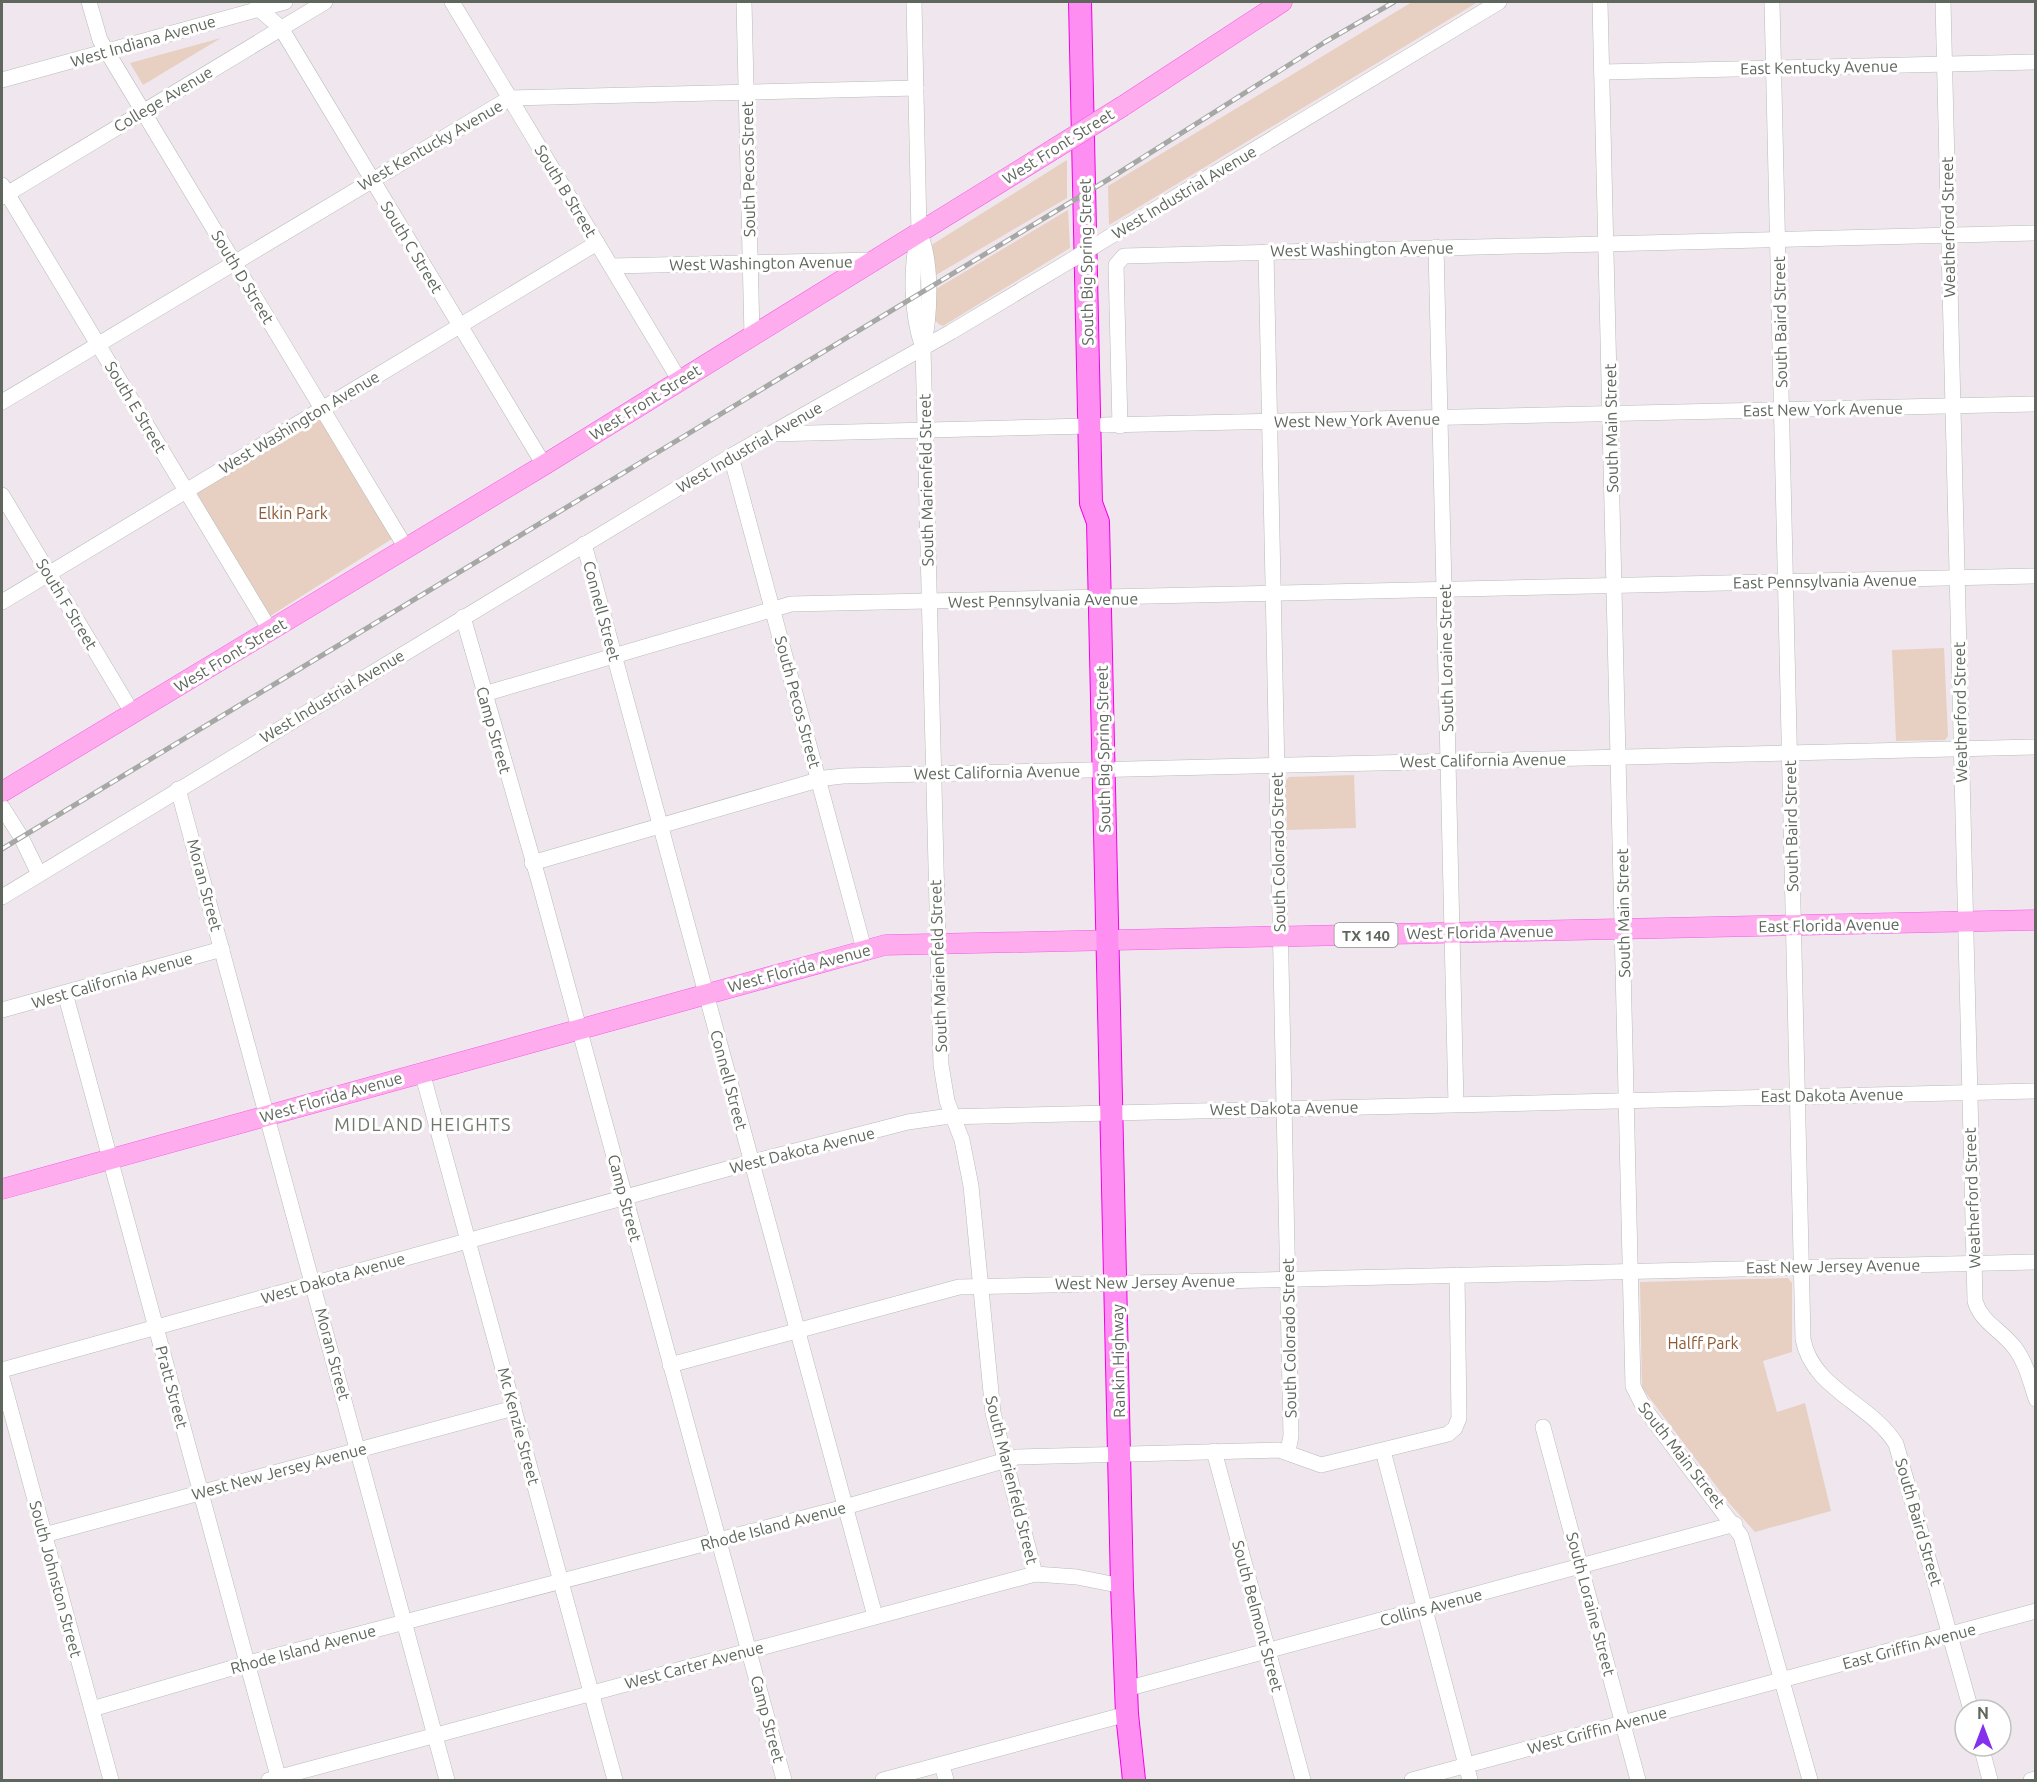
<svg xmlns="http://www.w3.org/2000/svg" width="2037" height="1782" font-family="Ubuntu,sans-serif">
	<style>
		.green { fill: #e7d0c2 }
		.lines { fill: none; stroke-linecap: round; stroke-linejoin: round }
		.minor-casing { stroke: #b6bdb6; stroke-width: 16 }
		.major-casing { stroke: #f35be6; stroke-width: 21 }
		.highway-casing { stroke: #f600e7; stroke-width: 24 }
		.minor { stroke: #fff; stroke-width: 15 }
		.major { stroke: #ffacee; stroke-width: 20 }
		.highway { stroke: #fe8ef1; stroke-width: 22 }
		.rail-casing { stroke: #a5a8a5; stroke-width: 5 }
		.rail { stroke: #fff; stroke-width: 3; stroke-dasharray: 9; stroke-linecap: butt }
		.minor-bridge-casing { stroke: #b6bdb6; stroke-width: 16; stroke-linecap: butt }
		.major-bridge-casing { stroke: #f35be6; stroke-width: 21; stroke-linecap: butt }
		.minor-bridge { stroke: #fff; stroke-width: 15 }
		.major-bridge { stroke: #ffacee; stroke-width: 20 }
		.labels { text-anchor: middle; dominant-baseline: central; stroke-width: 6; stroke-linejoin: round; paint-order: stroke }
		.shield { fill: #fff; stroke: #8e948e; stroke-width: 1.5 }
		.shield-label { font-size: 15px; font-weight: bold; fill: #5e665d }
		.street-label { font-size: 16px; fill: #5e665d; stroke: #fff }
		.park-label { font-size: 16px; fill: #8c5a36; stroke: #fff }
		.neighbourhood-label { font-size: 18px; letter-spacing: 1.5px; fill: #70786e; stroke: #fff }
	</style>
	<rect width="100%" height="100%" fill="#f0e6ee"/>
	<!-- green -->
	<g class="green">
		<polygon points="1412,2 1478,2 1109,225 1108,186"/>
		<polygon points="221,38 143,85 130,63"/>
		<polygon points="1067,160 1067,198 931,278 931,248 933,244"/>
		<path d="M1068 210 1070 248 943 326C929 321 932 305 931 292Z"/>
		<polygon points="322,408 398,535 264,620 186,491"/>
		<polygon points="1944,648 1948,736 1945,740 1896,741 1892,650"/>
		<polygon points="1354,775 1356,828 1287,830 1285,781 1289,777"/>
		<polygon points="1788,1278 1792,1283 1792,1352 1763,1361 1777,1412 1805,1403 1831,1511 1755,1532 1729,1503 1642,1388 1640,1282"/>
	</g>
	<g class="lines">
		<!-- minor casing -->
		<g class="minor-casing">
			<g id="minor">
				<polyline points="89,2 100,40 406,548"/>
				<polyline points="257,2 259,9 281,28 544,465"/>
				<polyline points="452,2 680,381"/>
				<polyline points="744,2 752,336"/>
				<path d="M914 2 919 232C910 267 911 314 923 348"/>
				<polyline points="1600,2 1633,1386 1644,1408 1741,1536 1810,1780"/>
				<path d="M1772 2 1803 1339C1812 1389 1872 1404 1896 1444L1971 1710"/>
				<path d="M1943 2 1975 1301C1981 1322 2000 1329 2015 1348 2026 1363 2030 1380 2036 1399"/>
				<polyline points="1602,72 2036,62"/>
				<polyline points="2,80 285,2"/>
				<polyline points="2,185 270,630"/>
				<polyline points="2,197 325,2"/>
				<path d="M919 232C933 262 930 317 923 348L941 1065 947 1101 962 1140 971 1186 993 1413 1035 1574"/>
				<polyline points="1111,236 1499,2"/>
				<polyline points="1436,247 1456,1104"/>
				<polyline points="1266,252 1291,1436 1288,1451"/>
				<polyline points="612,266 874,260"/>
				<polyline points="2,402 510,98 916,88"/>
				<polyline points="1104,425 2036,404"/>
				<polyline points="1120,426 1116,265 1124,256 2036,233"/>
				<polyline points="771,434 1089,426"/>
				<polyline points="731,456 864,949"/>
				<polyline points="2,495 133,714"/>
				<polyline points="584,544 875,1616"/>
				<polyline points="2,602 597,243"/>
				<polyline points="463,617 540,885 784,1780"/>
				<polyline points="484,694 791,604 2036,576"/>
				<polyline points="178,789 447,1780"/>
				<polyline points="2,807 21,837 39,874"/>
				<polyline points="532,863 825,778 843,776 2036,747"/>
				<polyline points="2,897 731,456 951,332 1073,259"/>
				<polyline points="65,993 279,1780"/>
				<polyline points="2,1010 222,949"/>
				<polyline points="422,1072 615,1780"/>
				<polyline points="670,1365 959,1287 2036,1262"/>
				<polyline points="2,1370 752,1162 908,1122 943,1117 2036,1091"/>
				<polyline points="2,1378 111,1780"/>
				<polyline points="1543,1427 1638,1780"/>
				<polyline points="1214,1451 1303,1780"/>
				<polyline points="1383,1451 1470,1780"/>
				<polyline points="44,1535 514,1408"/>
				<polyline points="1126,1689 1735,1524"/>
				<polyline points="92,1709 256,1661 845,1507 1017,1457 1279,1450 1321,1465 1448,1434 1455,1428 1459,1418 1457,1275"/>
				<polyline points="1981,1746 1990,1780"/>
				<polyline points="942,1765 946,1780"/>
				<polyline points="269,1780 1035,1574 1077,1577 1122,1586"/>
				<polyline points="883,1780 1127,1714"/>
				<polyline points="1412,1780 2036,1611"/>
				<polyline points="2031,1780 2036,1779"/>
			</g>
		</g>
		<!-- major casing -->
		<g class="major-casing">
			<g id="major">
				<polyline points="1123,106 1282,2"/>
				<polyline points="2,792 544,465 1054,149"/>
				<polyline points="2,1189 885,945 2036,920"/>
			</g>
		</g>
		<!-- highway casing -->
		<g class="highway-casing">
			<polyline id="highway" points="1080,2 1091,503 1098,522 1122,1586 1127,1714 1134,1780"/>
		</g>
		<!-- minor -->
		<use href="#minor" class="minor"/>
		<!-- major -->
		<use href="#major" class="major"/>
		<!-- highway -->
		<use href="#highway" class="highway"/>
		<!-- rail casing -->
		<g class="rail-casing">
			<polyline id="rail" points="2,849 1109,179 1325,42 1394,2"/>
		</g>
		<!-- rail -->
		<use href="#rail" class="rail"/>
		<!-- minor-bridge casing -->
		<g class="minor-bridge-casing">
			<polyline id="minor-bridge" points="1073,259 1111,236"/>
		</g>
		<!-- major-bridge casing -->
		<g class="major-bridge-casing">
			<polyline id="major-bridge" points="1054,149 1123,106"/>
		</g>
		<!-- minor-bridge -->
		<use href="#minor-bridge" class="minor-bridge"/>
		<!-- major-bridge -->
		<use href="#major-bridge" class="major-bridge"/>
	</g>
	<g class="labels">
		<!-- shield labels -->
		<rect class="shield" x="1334.5" y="923" width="63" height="24" rx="4.5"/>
		<g class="shield-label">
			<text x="1366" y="935">TX 140</text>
		</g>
		<!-- street labels -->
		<g class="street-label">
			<text transform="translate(143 41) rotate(-16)">West Indiana Avenue</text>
			<text transform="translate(1819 67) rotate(-1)">East Kentucky Avenue</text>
			<text transform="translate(163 99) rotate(-31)">College Avenue</text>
			<text transform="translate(430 145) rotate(-30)">West Kentucky Avenue</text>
			<text transform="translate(1058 146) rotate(-32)">West Front Street</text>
			<text transform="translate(748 169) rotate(-91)">South Pecos Street</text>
			<text transform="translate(566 191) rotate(59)">South B Street</text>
			<text transform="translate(1184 192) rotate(-31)">West Industrial Avenue</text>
			<text transform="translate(1948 227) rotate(-91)">Weatherford Street</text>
			<text transform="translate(412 247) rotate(59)">South C Street</text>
			<text transform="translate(1362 249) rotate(-1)">West Washington Avenue</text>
			<text transform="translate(1086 262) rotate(-91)">South Big Spring Street</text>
			<text transform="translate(761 263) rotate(-1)">West Washington Avenue</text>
			<text transform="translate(243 277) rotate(59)">South D Street</text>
			<text transform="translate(1780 322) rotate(-91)">South Baird Street</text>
			<text transform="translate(645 402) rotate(-32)">West Front Street</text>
			<text transform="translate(136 407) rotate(59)">South E Street</text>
			<text transform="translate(1823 409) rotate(-1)">East New York Avenue</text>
			<text transform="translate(1357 420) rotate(-1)">West New York Avenue</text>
			<text transform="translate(299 422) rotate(-31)">West Washington Avenue</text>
			<text transform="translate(1611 428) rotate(-91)">South Main Street</text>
			<text transform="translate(749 447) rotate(-30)">West Industrial Avenue</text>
			<text transform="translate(926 480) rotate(-91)">South Marienfeld Street</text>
			<text transform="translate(1825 581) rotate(-1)">East Pennsylvania Avenue</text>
			<text transform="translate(1043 600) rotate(-1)">West Pennsylvania Avenue</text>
			<text transform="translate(67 604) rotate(59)">South F Street</text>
			<text transform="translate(602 611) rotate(75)">Connell Street</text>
			<text transform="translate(230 655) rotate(-31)">West Front Street</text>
			<text transform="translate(1446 658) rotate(-91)">South Loraine Street</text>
			<text transform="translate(332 696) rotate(-31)">West Industrial Avenue</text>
			<text transform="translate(798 702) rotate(75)">South Pecos Street</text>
			<text transform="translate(1960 712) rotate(-91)">Weatherford Street</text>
			<text transform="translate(494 730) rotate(74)">Camp Street</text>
			<text transform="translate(1103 749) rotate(-91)">South Big Spring Street</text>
			<text transform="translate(1483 760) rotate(-1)">West California Avenue</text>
			<text transform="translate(997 772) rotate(-1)">West California Avenue</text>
			<text transform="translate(1791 826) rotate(-91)">South Baird Street</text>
			<text transform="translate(1278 852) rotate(-91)">South Colorado Street</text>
			<text transform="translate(205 885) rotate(75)">Moran Street</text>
			<text transform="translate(1623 913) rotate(-91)">South Main Street</text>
			<text transform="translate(1829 925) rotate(-1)">East Florida Avenue</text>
			<text transform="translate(1480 932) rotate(-1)">West Florida Avenue</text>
			<text transform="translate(938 966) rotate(-92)">South Marienfeld Street</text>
			<text transform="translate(799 968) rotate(-15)">West Florida Avenue</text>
			<text transform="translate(112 980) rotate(-16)">West California Avenue</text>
			<text transform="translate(729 1080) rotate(75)">Connell Street</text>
			<text transform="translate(1832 1095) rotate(-1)">East Dakota Avenue</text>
			<text transform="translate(331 1097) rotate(-16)">West Florida Avenue</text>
			<text transform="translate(1284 1108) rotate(-1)">West Dakota Avenue</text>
			<text transform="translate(802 1150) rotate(-14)">West Dakota Avenue</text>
			<text transform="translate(625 1198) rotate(75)">Camp Street</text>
			<text transform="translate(1972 1198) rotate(-92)">Weatherford Street</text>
			<text transform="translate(1833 1266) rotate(-1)">East New Jersey Avenue</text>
			<text transform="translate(333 1278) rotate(-16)">West Dakota Avenue</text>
			<text transform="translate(1145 1282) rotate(-1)">West New Jersey Avenue</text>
			<text transform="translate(1289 1338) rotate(-91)">South Colorado Street</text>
			<text transform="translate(333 1354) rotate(75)">Moran Street</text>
			<text transform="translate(1118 1361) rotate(-91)">Rankin Highway</text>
			<text transform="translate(172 1387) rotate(75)">Pratt Street</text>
			<text transform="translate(519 1426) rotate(75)">Mc Kenzie Street</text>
			<text transform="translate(1682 1455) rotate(52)">South Main Street</text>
			<text transform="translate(279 1471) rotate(-15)">West New Jersey Avenue</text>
			<text transform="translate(1012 1480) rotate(76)">South Marienfeld Street</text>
			<text transform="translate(1919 1522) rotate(74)">South Baird Street</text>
			<text transform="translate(773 1526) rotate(-15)">Rhode Island Avenue</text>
			<text transform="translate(56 1579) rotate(75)">South Johnston Street</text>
			<text transform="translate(1591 1604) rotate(75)">South Loraine Street</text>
			<text transform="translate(1431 1607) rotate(-15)">Collins Avenue</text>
			<text transform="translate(1258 1616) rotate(75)">South Belmont Street</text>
			<text transform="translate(1909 1646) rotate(-15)">East Griffin Avenue</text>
			<text transform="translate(303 1649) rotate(-15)">Rhode Island Avenue</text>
			<text transform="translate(694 1665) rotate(-15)">West Carter Avenue</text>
			<text transform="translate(768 1719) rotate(75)">Camp Street</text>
			<text transform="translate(1597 1730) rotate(-15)">West Griffin Avenue</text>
		</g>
		<!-- park labels -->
		<g class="park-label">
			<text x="293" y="513">Elkin Park</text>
			<text x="1703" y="1343">Halff Park</text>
		</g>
		<!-- neighbourhood labels -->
		<g class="neighbourhood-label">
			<text x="423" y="1124">MIDLAND HEIGHTS</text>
		</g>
	</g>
	<!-- border -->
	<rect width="2037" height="1782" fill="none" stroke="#5e665d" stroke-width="6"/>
	<!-- north arrow -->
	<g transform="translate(1983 1728)"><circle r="28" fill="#ffffff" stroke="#bfc2be" stroke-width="1.5"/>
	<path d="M0-4.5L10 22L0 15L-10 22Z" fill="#8430ec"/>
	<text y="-9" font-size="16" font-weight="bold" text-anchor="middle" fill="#5e665d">N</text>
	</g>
</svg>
